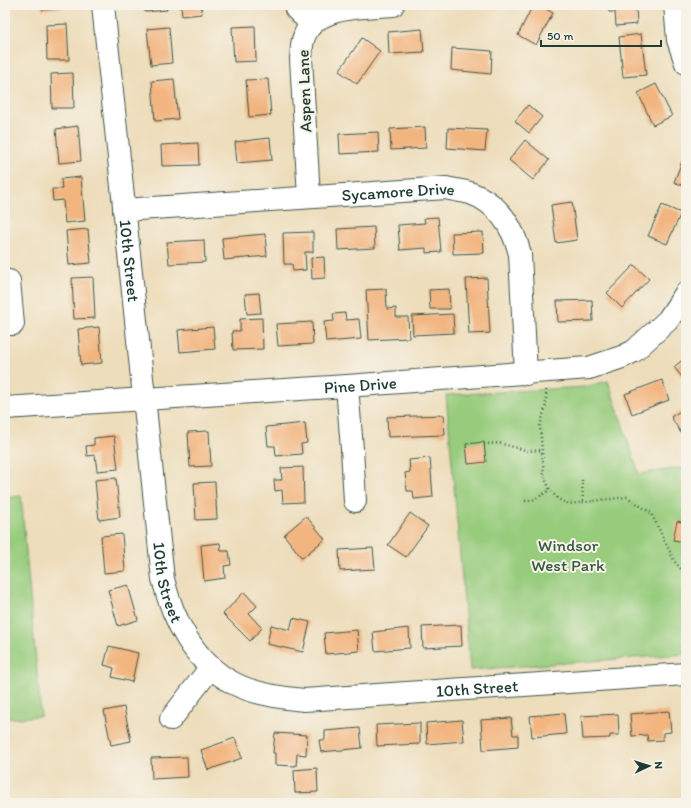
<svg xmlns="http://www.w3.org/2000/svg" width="691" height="808" font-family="Itim,sans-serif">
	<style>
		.green { fill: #97cc7d; stroke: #5b8458 }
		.building { fill: #f2b580 }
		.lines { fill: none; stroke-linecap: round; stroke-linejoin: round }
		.minor-casing { stroke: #3e5548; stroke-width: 24 }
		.path { stroke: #3e5548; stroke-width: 2.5; stroke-dasharray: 1 3; stroke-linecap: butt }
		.minor { stroke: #fff; stroke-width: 22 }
		.labels { text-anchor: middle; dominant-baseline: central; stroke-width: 4; stroke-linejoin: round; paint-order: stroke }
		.street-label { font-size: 17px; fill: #1f3d34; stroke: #f7f3e8 }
		.park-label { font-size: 17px; fill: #375a43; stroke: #f7f3e8 }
	</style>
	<rect width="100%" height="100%" fill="#f7f3e8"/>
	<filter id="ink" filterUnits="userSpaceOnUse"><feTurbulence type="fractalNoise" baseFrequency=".025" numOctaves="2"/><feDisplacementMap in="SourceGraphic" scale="8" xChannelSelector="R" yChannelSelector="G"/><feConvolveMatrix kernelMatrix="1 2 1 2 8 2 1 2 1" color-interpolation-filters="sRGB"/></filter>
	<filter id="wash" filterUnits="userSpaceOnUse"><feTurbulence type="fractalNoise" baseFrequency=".012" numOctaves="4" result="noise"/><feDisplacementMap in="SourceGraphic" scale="16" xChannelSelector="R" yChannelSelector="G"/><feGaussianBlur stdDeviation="0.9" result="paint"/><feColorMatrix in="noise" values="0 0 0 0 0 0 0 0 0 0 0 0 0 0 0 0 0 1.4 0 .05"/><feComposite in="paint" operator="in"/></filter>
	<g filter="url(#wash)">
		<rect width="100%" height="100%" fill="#edddbb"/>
		<!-- green -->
		<g class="green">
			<polygon points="608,381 639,474 686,467 686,654 470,670 446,395 584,387"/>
			<polygon points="21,496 41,716 5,719 5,498"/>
		</g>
		<g id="blocks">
			<!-- building -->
			<g class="building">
				<polygon points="41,5 64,5 64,8 42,10"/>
				<polygon points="144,5 166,5 167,10 145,12"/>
				<polygon points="181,5 201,5 202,14 182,16"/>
				<polygon points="533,5 539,5 553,13 536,45 518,35"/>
				<polygon points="608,5 636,5 637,24 616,26 615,12 609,12"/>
				<polygon points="67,24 69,60 47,60 46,25"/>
				<polygon points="255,26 256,61 234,62 232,27"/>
				<polygon points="169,27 172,63 151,65 147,29"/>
				<polygon points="422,29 424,52 389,54 388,32"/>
				<polygon points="641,34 646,75 623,77 619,37"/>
				<polygon points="362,38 380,51 357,84 339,71"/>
				<polygon points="452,48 492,51 491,74 451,70"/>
				<polygon points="73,73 74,108 52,108 51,74"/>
				<polygon points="174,79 178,119 155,121 152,81"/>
				<polygon points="268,79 271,115 249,117 246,80"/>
				<polygon points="656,84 672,116 653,125 638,93"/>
				<polygon points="528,105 542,117 529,133 515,121"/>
				<polygon points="78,126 81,161 59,163 56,129"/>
				<polygon points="425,127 426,148 391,150 390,129"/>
				<polygon points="448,128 487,130 485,151 447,148"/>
				<polygon points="378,132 379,152 340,154 339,134"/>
				<polygon points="270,138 272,160 237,163 235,142"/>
				<polygon points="525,140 549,160 533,180 509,160"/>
				<polygon points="198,143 199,165 162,166 161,145"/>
				<polygon points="686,151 686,187 674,182"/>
				<polygon points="81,177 85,221 65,223 63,200 53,201 52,189 62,189 61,179"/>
				<polygon points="572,202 577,240 556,243 551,205"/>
				<polygon points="662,205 681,213 667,244 648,236"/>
				<polygon points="438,217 441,252 426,253 426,248 400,250 398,225 425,223 424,218"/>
				<polygon points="374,227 375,248 338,250 337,229"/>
				<polygon points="88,229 91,263 69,265 66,231"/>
				<polygon points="313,232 313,252 305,252 306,270 293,271 292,264 284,264 283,233"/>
				<polygon points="483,232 484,253 453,254 452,233"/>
				<polygon points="265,234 267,256 224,260 222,238"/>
				<polygon points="204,240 205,262 169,264 167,242"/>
				<polygon points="324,257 325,278 312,279 311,258"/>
				<polygon points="634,265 649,279 622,308 607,293"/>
				<polygon points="93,277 95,318 74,319 72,278"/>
				<polygon points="487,278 490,333 469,334 466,279"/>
				<polygon points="386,289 387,309 396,308 396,317 408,317 409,338 369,340 366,290"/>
				<polygon points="449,289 450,309 430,309 429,290"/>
				<polygon points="259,293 261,313 247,314 245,294"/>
				<polygon points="592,300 593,321 558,322 557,301"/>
				<polygon points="345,313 346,320 359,319 361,339 326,342 324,322 334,321 333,314"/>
				<polygon points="453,314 454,333 413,335 412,316"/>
				<polygon points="262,318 263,349 233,350 232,331 240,331 240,319"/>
				<polygon points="312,322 313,344 278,346 276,324"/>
				<polygon points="99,327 102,363 81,365 78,329"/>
				<polygon points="213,327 215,349 180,352 178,330"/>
				<polygon points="686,357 686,382 674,367"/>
				<polygon points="662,380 669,400 632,414 625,394"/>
				<polygon points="685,408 686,430 681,433 671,417"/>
				<polygon points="444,415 445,435 388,437 387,417"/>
				<polygon points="305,423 307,443 301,444 302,454 276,456 275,446 268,446 266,427"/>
				<polygon points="209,431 211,466 190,467 188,432"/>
				<polygon points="114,436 118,469 97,471 95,455 87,456 86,446 94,445 94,438"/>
				<polygon points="484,442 486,462 468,464 466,444"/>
				<polygon points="430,458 433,497 414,499 413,491 407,491 405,473 410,472 409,460"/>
				<polygon points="303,467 304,502 283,503 282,490 275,491 274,480 282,480 281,468"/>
				<polygon points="116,478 120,517 99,520 95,480"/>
				<polygon points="215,482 217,519 196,520 194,483"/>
				<polygon points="410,513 428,526 406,557 388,545"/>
				<polygon points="306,516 325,539 302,558 284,535"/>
				<polygon points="677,521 686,523 686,542 673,540"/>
				<polygon points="122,534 125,571 104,573 101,536"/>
				<polygon points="220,543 221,551 229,551 231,565 224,566 225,578 204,581 201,545"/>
				<polygon points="373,548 375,569 340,571 339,550"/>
				<polygon points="128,585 138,620 118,626 108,590"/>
				<polygon points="244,592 257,606 249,614 262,628 250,641 223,614"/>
				<polygon points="293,618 310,622 303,652 267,644 271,625 290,630"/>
				<polygon points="461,625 462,646 423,648 422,627"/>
				<polygon points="409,628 410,648 375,651 373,632"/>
				<polygon points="357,630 359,651 326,654 324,633"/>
				<polygon points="109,646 138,653 132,682 112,677 114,668 104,665"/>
				<polygon points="124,707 131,741 111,745 104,711"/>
				<polygon points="669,711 671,732 663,733 663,740 648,741 647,735 632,736 630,714"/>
				<polygon points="564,713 566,734 532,737 530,716"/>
				<polygon points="618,714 619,735 610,735 610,738 583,739 581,716"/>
				<polygon points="511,718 513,735 518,735 518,747 483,750 481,720"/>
				<polygon points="462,720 464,741 427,744 426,723"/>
				<polygon points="420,723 420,744 377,746 376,725"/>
				<polygon points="360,728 362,748 321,752 319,740 325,740 325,731"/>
				<polygon points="275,733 307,735 306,755 297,754 296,766 275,765 275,753 273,753"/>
				<polygon points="235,738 242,758 208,770 201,750"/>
				<polygon points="187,757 188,777 152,779 151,758"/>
				<polygon points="317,768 318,792 295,793 294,770"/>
			</g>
		</g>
	</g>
	<g filter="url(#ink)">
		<use href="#blocks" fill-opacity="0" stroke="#3e5548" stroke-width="1"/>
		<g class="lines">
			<!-- minor casing -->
			<g class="minor-casing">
				<g id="minor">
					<path id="s1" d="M103 5 163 579C173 620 194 662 233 683 254 694 280 698 304 700L686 674"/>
					<polyline points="675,5 678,40 686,63"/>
					<polyline points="296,9 312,24"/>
					<path d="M309 197 301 59C302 52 301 44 304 37 314 5 366 7 393 5"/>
					<path id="s2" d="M124 210 446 188C454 190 463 191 470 193 498 203 513 227 520 254L526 374"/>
					<polyline points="5,281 9,281 13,324 5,324"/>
					<polyline points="347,386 352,449 355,501"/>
					<path id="s3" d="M5 408 347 386 589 368 622 357 634 351 668 320 686 293"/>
					<polyline points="171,719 211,667"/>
				</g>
			</g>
			<!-- path -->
			<g class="path">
				<polyline points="546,390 546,404 540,426 544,476 550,490 558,499 569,504 627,497 651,513 675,562 686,575"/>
				<polyline points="484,444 499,443 528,451 542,450"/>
				<polyline points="582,480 583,502"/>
				<polyline points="525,501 535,499 550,490"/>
			</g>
			<!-- minor -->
			<use href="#minor" class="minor"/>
		</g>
	</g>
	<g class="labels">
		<!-- street labels -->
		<g class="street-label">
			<text transform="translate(304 91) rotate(-92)">Aspen Lane</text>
			<text stroke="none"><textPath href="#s2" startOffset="275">Sycamore Drive</textPath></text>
			<text stroke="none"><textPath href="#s1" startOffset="257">10th Street</textPath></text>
			<text stroke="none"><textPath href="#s3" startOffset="356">Pine Drive</textPath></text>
			<text stroke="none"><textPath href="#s1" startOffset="581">10th Street</textPath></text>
			<text stroke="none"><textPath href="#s1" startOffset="953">10th Street</textPath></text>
		</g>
		<!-- park labels -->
		<g class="park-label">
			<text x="568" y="545">Windsor<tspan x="568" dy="20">West Park</tspan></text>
		</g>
	</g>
	<!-- margin -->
	<rect width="691" height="808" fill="none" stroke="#f7f3e8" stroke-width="20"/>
	<!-- north arrow -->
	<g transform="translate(649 766) rotate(86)" stroke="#f7f3e8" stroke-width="3" paint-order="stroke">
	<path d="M0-3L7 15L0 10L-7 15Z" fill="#1f3d34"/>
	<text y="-6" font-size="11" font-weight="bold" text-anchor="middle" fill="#1f3d34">N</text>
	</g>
	<!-- scale -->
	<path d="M541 40v6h120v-6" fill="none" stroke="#1f3d34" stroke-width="2"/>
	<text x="547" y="40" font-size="12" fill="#1f3d34" stroke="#f7f3e8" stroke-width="3" paint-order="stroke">50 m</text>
</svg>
